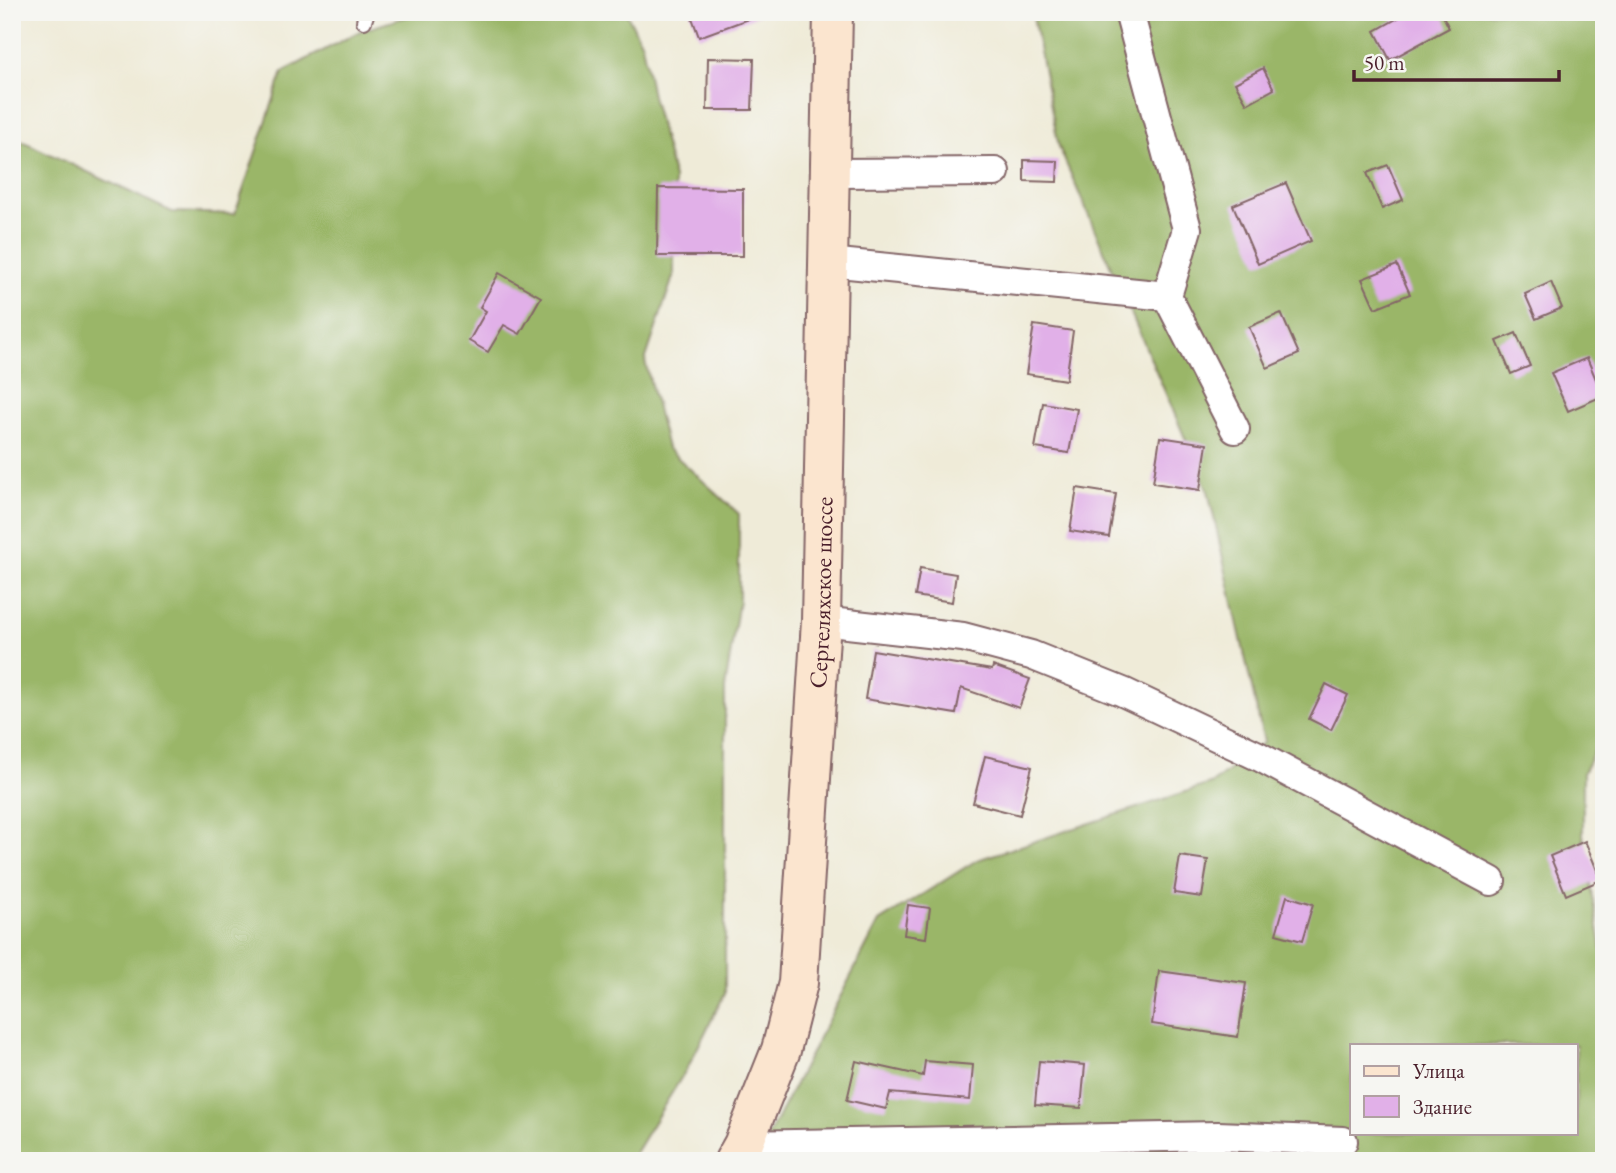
<svg xmlns="http://www.w3.org/2000/svg" width="1616" height="1173" font-family="'EB Garamond',serif">
	<style>
		.forest { fill: #9ab668; stroke: #726a4a; stroke-width: 2; fill-rule: evenodd }
		.building { fill: #e1b0e8 }
		.lines { fill: none; stroke-linecap: round; stroke-linejoin: round }
		.lane-casing { stroke: #846668; stroke-width: 18 }
		.street-casing { stroke: #846668; stroke-width: 32 }
		.secondary-casing { stroke: #846668; stroke-width: 42 }
		.lane { stroke: #fff; stroke-width: 14 }
		.street { stroke: #fff; stroke-width: 28 }
		.secondary { stroke: #fbe5cf; stroke-width: 38 }
		.labels { text-anchor: middle; dominant-baseline: central; stroke-width: 5; stroke-linejoin: round; paint-order: stroke }
		.street-label { font-size: 24px; fill: #4a1f2b; stroke: #f6f6f2 }
	</style>
	<rect width="100%" height="100%" fill="#f6f6f2"/>
	<filter id="ink" filterUnits="userSpaceOnUse"><feTurbulence type="fractalNoise" baseFrequency=".0143" numOctaves="2"/><feDisplacementMap in="SourceGraphic" scale="14" xChannelSelector="R" yChannelSelector="G"/><feConvolveMatrix kernelMatrix="1 2 1 2 8 2 1 2 1" color-interpolation-filters="sRGB"/></filter>
	<filter id="wash" filterUnits="userSpaceOnUse"><feTurbulence type="fractalNoise" baseFrequency=".00686" numOctaves="4" result="noise"/><feDisplacementMap in="SourceGraphic" scale="28" xChannelSelector="R" yChannelSelector="G"/><feGaussianBlur stdDeviation="1.57" result="paint"/><feColorMatrix in="noise" values="0 0 0 0 0 0 0 0 0 0 0 0 0 0 0 0 0 1.4 0 .05"/><feComposite in="paint" operator="in"/></filter>
	<g filter="url(#wash)">
		<rect width="100%" height="100%" fill="#efebd8"/>
		<!-- forest -->
		<g class="forest">
			<polygon points="422,12 626,12 642,44 652,96 674,178 674,274 645,361 667,448 739,514 739,601 725,688 725,993 689,1065 630,1161 12,1161 12,136 172,212 235,214 283,72 360,31"/>
			<path d="M1032 12H1604V732L1583 773V835L1604 963V1161H755L879 922 977 860 1213 783 1264 742 1208 491 1059 147ZM1352 1045H1576V1133H1352Z"/>
		</g>
		<g id="blocks">
			<!-- building -->
			<g class="building">
				<polygon points="690,12 759,12 759,15 699,37"/>
				<polygon points="1409,12 1441,12 1449,28 1390,60 1375,31"/>
				<polygon points="708,58 754,59 752,110 707,110"/>
				<polygon points="1263,68 1274,89 1247,104 1235,83"/>
				<polygon points="1024,160 1058,161 1057,182 1024,181"/>
				<polygon points="1388,165 1403,200 1382,209 1367,173"/>
				<polygon points="1286,183 1311,241 1258,264 1233,205"/>
				<polygon points="658,188 743,189 743,256 657,256"/>
				<polygon points="1397,265 1410,294 1375,308 1362,279"/>
				<polygon points="499,273 541,297 520,334 504,325 488,352 469,341 486,311 480,307"/>
				<polygon points="1551,282 1562,308 1536,319 1525,294"/>
				<polygon points="1281,313 1299,354 1267,368 1249,327"/>
				<polygon points="1034,325 1073,331 1066,380 1026,374"/>
				<polygon points="1516,333 1530,366 1511,374 1497,341"/>
				<polygon points="1587,358 1603,396 1568,411 1551,373"/>
				<polygon points="1043,403 1077,409 1069,453 1035,448"/>
				<polygon points="1160,437 1207,444 1200,490 1153,483"/>
				<polygon points="1077,488 1116,494 1109,537 1070,531"/>
				<polygon points="920,568 956,574 952,602 915,596"/>
				<polygon points="873,650 992,670 993,666 1030,679 1019,708 961,688 956,714 865,699"/>
				<polygon points="1326,684 1348,695 1331,730 1309,719"/>
				<polygon points="985,756 1032,767 1020,815 973,803"/>
				<polygon points="1585,841 1601,880 1566,895 1550,856"/>
				<polygon points="1180,856 1208,860 1202,897 1174,893"/>
				<polygon points="1287,896 1313,904 1302,941 1276,934"/>
				<polygon points="908,905 930,908 926,938 904,935"/>
				<polygon points="1159,971 1246,983 1238,1037 1152,1024"/>
				<polygon points="856,1061 923,1076 925,1061 973,1065 970,1100 890,1093 886,1109 847,1100"/>
				<polygon points="1039,1061 1085,1065 1081,1108 1035,1105"/>
			</g>
		</g>
	</g>
	<g filter="url(#ink)">
		<use href="#blocks" fill-opacity="0" stroke="#846668" stroke-width="2"/>
		<g class="lines">
			<!-- lane casing -->
			<g class="lane-casing">
				<g id="lane">
					<polyline points="364,21 367,12"/>
					<polyline points="1214,1161 1218,1136"/>
				</g>
			</g>
			<!-- street casing -->
			<g class="street-casing">
				<g id="street">
					<polyline points="1129,12 1187,229 1167,296 1235,429"/>
					<polyline points="831,173 995,172"/>
					<polyline points="829,262 1167,296"/>
					<polyline points="821,621 963,637 1031,655 1123,692 1260,757 1491,881"/>
					<polyline points="743,1145 1218,1136 1343,1141"/>
				</g>
			</g>
			<!-- secondary casing -->
			<g class="secondary-casing">
				<g id="secondary">
					<path id="s1" d="M734 1161 743 1145 781 1050 798 983 821 621 833 12"/>
				</g>
			</g>
			<!-- lane -->
			<use href="#lane" class="lane"/>
			<!-- street -->
			<use href="#street" class="street"/>
			<!-- secondary -->
			<use href="#secondary" class="secondary"/>
		</g>
	</g>
	<g class="labels">
		<!-- street labels -->
		<g class="street-label">
			<text stroke="none"><textPath href="#s1" startOffset="581">Сергеляхское шоссе</textPath></text>
		</g>
	</g>
	<!-- margin -->
	<rect width="1616" height="1173" fill="none" stroke="#f6f6f2" stroke-width="42"/>
	<!-- legend -->
	<rect x="1350" y="1044" width="228" height="91" fill="#f6f6f2" stroke="#b1a0a2" stroke-width="2"/>
	<rect x="1364" y="1066" width="35" height="10" fill="#fbe5cf" stroke="#b1a0a2" stroke-width="2"/>
	<text x="1413" y="1078" font-size="21" fill="#4a1f2b">Улица</text>
	<rect x="1364" y="1096" width="35" height="21" fill="#e1b0e8" stroke="#b1a0a2" stroke-width="2"/>
	<text x="1413" y="1114" font-size="21" fill="#4a1f2b">Здание</text>
	<!-- scale -->
	<path d="M1354 70v10h205v-10" fill="none" stroke="#4a1f2b" stroke-width="3.5"/>
	<text x="1364" y="70" font-size="21" fill="#4a1f2b" stroke="#f6f6f2" stroke-width="5" paint-order="stroke">50 m</text>
</svg>
